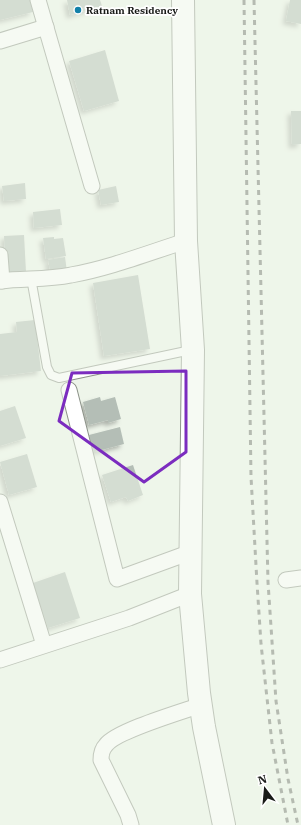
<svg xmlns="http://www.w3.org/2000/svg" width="301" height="825" font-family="'IBM Plex Serif',serif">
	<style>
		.building { fill: #b4beb6; filter: url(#shadow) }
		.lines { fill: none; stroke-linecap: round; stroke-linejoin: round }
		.lane-casing { stroke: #8d9389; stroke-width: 10 }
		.street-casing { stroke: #8d9389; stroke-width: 17 }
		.secondary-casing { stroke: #8d9389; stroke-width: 24 }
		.lane { stroke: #fff; stroke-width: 8 }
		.street { stroke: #fff; stroke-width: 15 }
		.secondary { stroke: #fff; stroke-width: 22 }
		.rail { stroke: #70746e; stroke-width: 3; stroke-dasharray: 5 5; stroke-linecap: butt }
		.marked { fill: none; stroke: #7b2cbf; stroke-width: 3; stroke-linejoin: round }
		.poi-dot { fill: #1381a9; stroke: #fff; stroke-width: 1.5 }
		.labels { text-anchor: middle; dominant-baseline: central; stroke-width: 3.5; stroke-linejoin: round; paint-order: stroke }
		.poi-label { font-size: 10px; font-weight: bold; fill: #191b18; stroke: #fff; text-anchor: start }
	</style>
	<defs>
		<filter id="shadow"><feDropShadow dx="-3.5" dy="3.5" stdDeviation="2" flood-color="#0004"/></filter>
	</defs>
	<rect width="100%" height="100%" fill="#eef5ea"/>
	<!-- building -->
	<g class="building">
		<polygon points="0,0 30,0 33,12 0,20"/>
		<polygon points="67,0 100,0 102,6 70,15"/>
		<polygon points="290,0 301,0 301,24 286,21"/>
		<polygon points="105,50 119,101 84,111 69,61"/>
		<polygon points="291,111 301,111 301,144 292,145"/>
		<polygon points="25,183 26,199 4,201 2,186"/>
		<polygon points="116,186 119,202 101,205 98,190"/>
		<polygon points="60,209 62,225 34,228 33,212"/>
		<polygon points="24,235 26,272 6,274 4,236"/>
		<polygon points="54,237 54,239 63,238 66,256 46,259 43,238"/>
		<polygon points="65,257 67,272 51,275 48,260"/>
		<polygon points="138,275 150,349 104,356 93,283"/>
		<polygon points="35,320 41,371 0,376 0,334 17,332 16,322"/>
		<polygon points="100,397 101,401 115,397 121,419 108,423 108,420 89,425 83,402"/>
		<polygon points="15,406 26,438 0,446 0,411"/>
		<polygon points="120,427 124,444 94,452 89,435"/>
		<polygon points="27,454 37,487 9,495 0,462"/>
		<polygon points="133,465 143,495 128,501 126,497 111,502 102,475"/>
		<polygon points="65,572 80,618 48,628 33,583"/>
	</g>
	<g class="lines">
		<!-- lane casing -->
		<g class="lane-casing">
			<polyline id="lane" points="31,278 47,367 51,375 59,378 191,350"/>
		</g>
		<!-- street casing -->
		<g class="street-casing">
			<g id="street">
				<polyline points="38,0 92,186"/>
				<polyline points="0,41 46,27"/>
				<polyline points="0,255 2,281"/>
				<path d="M0 281C24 278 47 280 71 275 110 268 148 253 186 241"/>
				<polyline points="69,390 117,579 191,552"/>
				<polyline points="0,502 44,645"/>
				<polyline points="286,580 301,578"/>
				<polyline points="0,660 129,618 190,594"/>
				<path d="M131 825 128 815 101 760C101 755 102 749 106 745 116 731 181 712 201 705"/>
			</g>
		</g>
		<!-- secondary casing -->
		<g class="secondary-casing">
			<polyline id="secondary" points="183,0 186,241 193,350 190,594 199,693 204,727 224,825"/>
		</g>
		<!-- lane -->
		<use href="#lane" class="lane"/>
		<!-- street -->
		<use href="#street" class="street"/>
		<!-- secondary -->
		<use href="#secondary" class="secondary"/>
		<!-- rail -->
		<g class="rail">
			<polyline points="244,0 251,477 257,583 261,644 272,743 288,825"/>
			<polyline points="254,0 268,582 276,701 288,779 298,825"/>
		</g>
	</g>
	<!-- marked area -->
	<path d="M0 0H301V825H0ZM186 371V452L144 482 59 421 72 373Z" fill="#eef5ea" fill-opacity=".55" fill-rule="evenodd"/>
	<path class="marked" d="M186 371V452L144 482 59 421 72 373Z"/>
	<!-- markers -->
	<circle class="poi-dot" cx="78" cy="10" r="4"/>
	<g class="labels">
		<!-- poi labels -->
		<g class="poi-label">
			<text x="86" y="10">Ratnam Residency</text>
		</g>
	</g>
	<!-- north arrow -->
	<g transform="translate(265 789) rotate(344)" stroke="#ffffff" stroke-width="3" paint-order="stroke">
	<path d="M0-3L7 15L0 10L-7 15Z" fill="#191b18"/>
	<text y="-6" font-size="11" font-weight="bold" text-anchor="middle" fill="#191b18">N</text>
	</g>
</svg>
